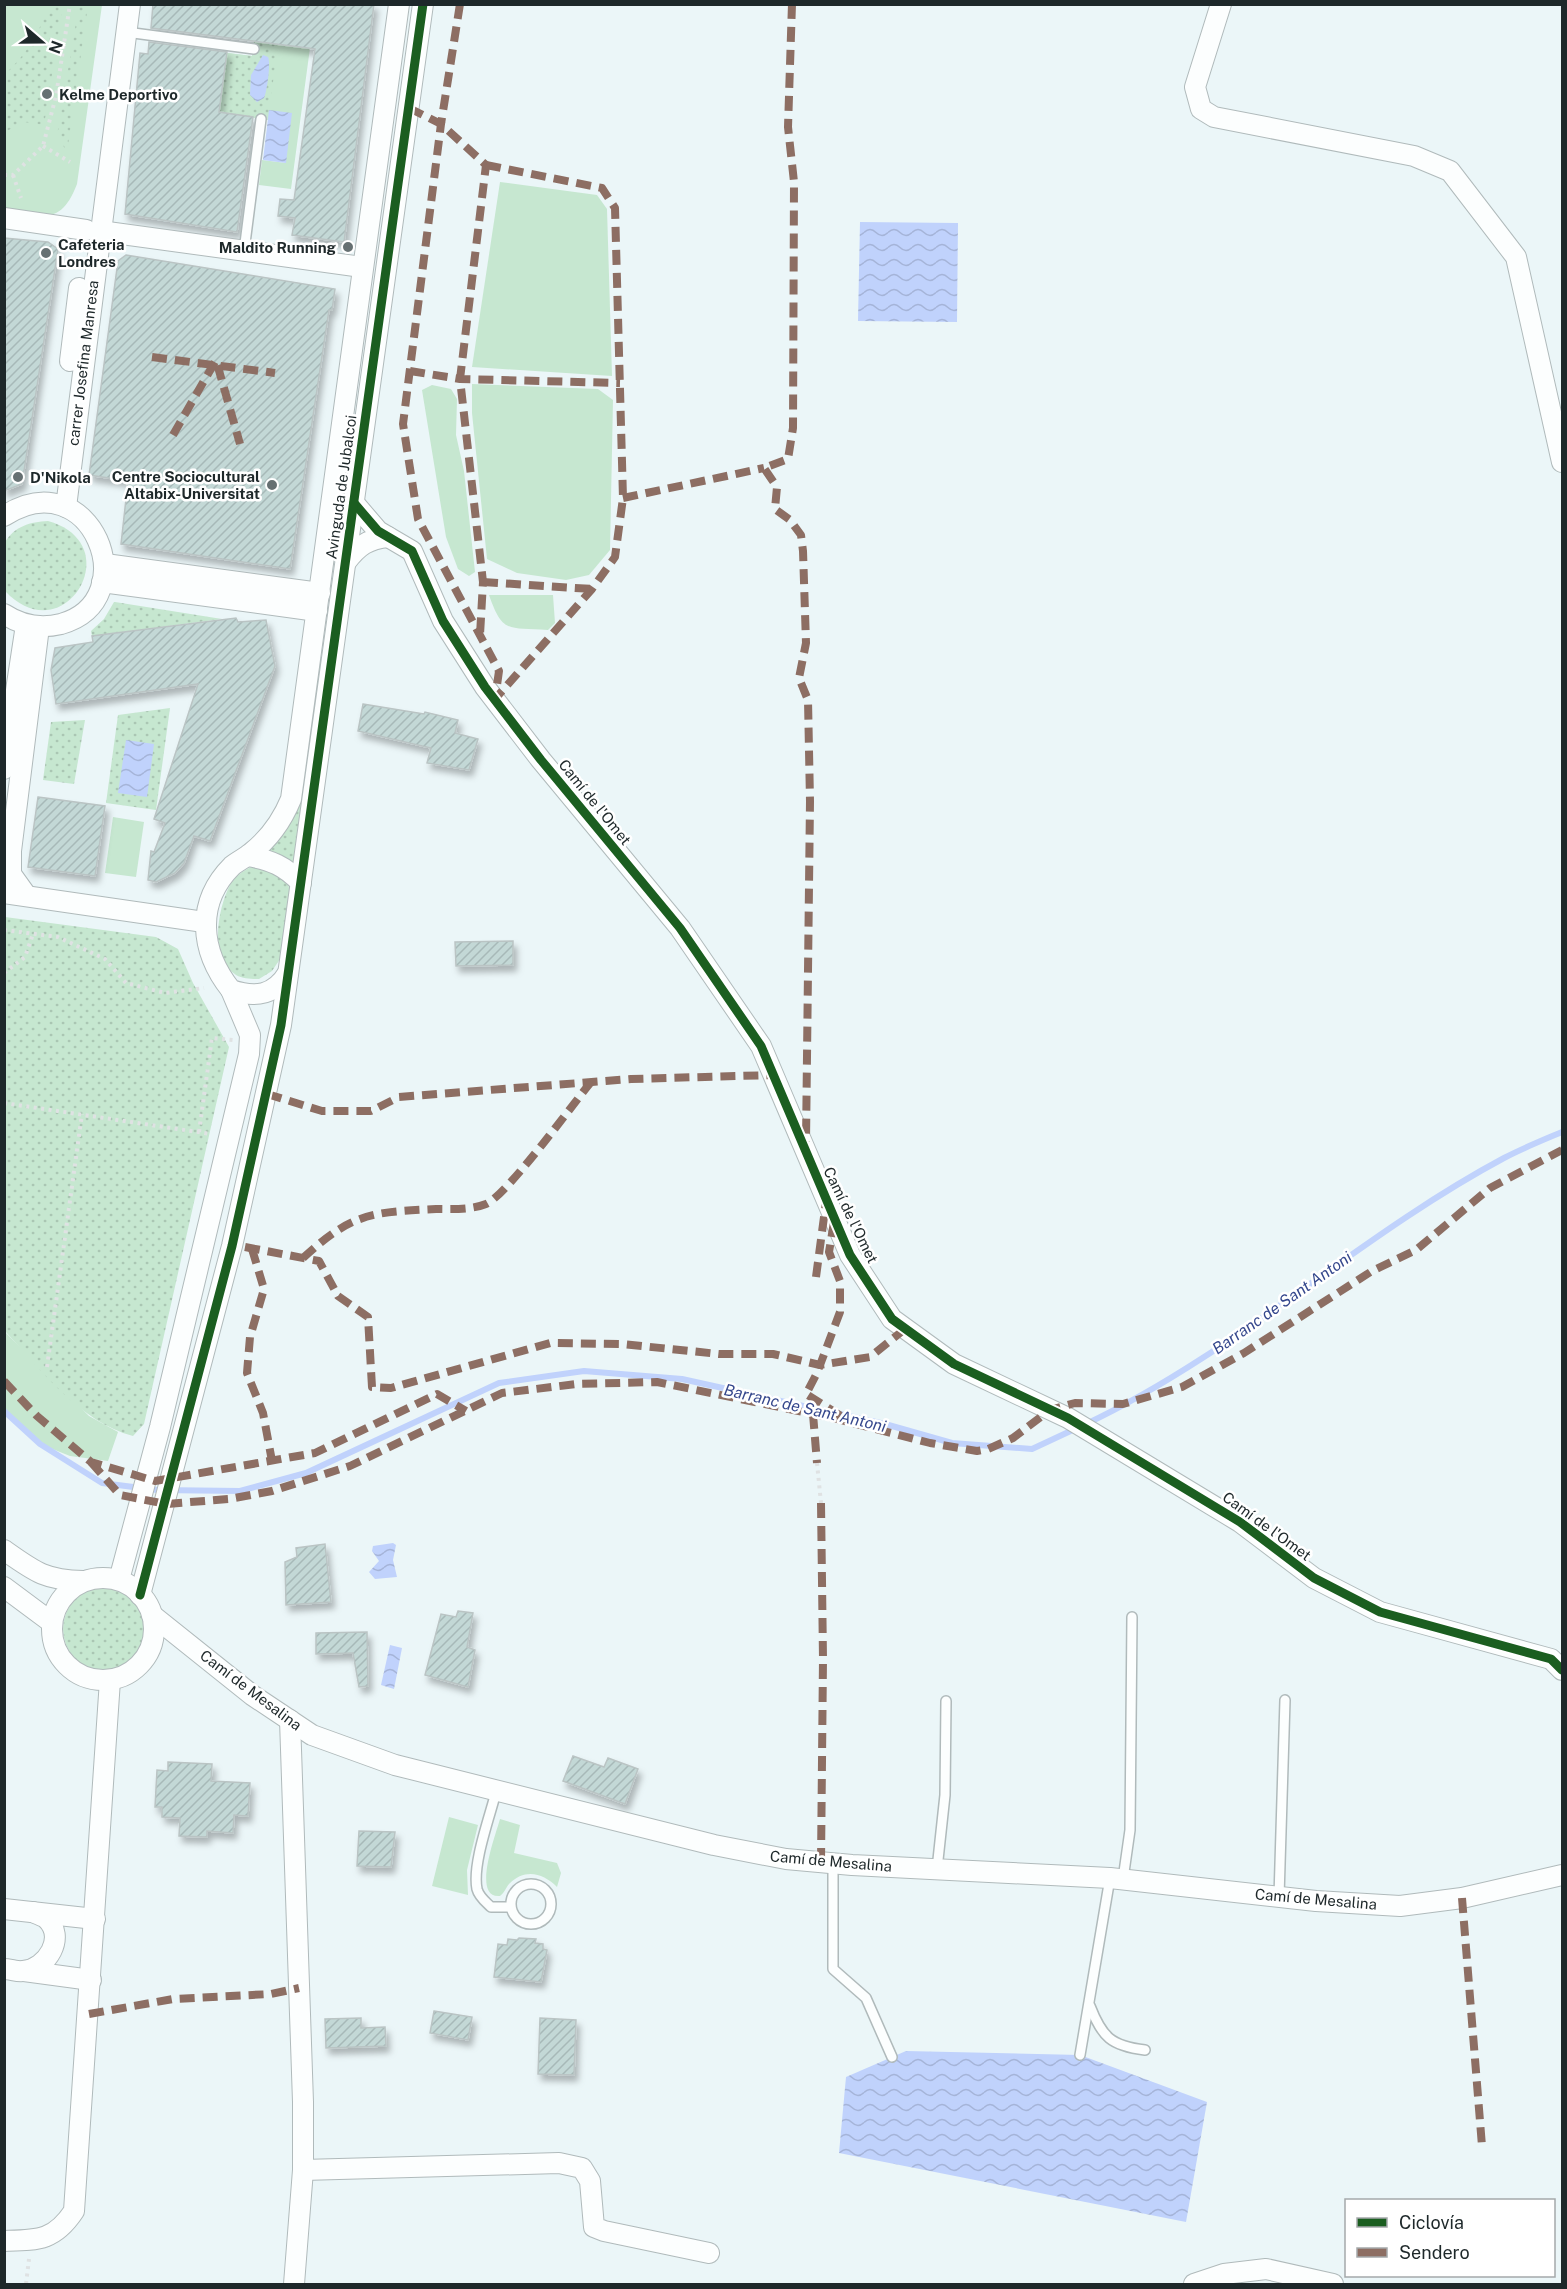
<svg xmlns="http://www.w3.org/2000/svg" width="1567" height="2289" font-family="'Public Sans',sans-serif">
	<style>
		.grass { fill: #c6e7d0 }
		.garden { fill: url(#garden-dots) }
		.water { fill: url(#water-waves) }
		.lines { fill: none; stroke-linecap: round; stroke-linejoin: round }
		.stream { stroke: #c0d2fc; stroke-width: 6 }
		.building { fill: url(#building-hatch); stroke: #bac4c4; stroke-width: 1.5; filter: url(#shadow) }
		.service-casing { stroke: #b0babb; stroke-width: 12 }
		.minor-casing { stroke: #b0babb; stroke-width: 22 }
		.path { stroke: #dfe2e3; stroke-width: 4; stroke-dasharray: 3 4.5; stroke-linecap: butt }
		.service { stroke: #fcfefe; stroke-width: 9 }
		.minor { stroke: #fcfefe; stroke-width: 20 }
		.quiet { stroke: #8d6e63; stroke-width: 8; stroke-dasharray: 15 8; stroke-linecap: butt }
		.cycleway-casing { stroke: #fff; stroke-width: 13 }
		.cycleway { stroke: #1b5e20; stroke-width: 9 }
		.poi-dot { fill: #667072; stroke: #fff; stroke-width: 2 }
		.labels { text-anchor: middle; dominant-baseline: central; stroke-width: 5; stroke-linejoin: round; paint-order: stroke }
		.poi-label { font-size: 15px; font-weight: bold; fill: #1e282a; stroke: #fff; text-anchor: start }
		.street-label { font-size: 15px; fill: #1e282a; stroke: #fff }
		.water-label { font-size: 16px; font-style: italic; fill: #36488d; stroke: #fff }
	</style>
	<defs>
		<pattern id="garden-dots" width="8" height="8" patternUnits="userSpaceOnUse" patternTransform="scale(1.5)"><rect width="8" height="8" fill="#c6e7d0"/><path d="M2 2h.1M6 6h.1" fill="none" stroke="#aac6b3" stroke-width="1.8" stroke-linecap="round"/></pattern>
		<pattern id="water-waves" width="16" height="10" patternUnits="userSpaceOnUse" patternTransform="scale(1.5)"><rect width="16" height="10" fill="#c0d2fc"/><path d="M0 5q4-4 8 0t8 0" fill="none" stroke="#a5b4d8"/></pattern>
		<pattern id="building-hatch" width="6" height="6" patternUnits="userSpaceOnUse" patternTransform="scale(1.5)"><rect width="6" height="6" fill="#c3d8d6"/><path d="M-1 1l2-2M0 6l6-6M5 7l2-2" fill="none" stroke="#a7b9b8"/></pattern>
		<filter id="shadow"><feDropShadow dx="3.5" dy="6" stdDeviation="3" flood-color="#0004"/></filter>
	</defs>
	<rect width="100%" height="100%" fill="#ebf6f8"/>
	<!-- grass -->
	<g class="grass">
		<path d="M4 5H102L77 184C61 226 43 216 5 212Z"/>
		<polygon points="254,42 310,48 291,189 259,185 262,160 286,163 268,120 219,112 227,53 252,56"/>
		<polygon points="500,182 597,195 607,209 612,376 472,367"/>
		<polygon points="472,384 598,389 613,400 610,550 589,575 566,580 517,573 487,559 472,413"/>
		<polygon points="432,385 451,389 457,399 456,435 464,471 475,572 469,576 458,569 446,537 422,390"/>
		<path d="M489 595H553L555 623 548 630C509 627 503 635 489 595Z"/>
		<polygon points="113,817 144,822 136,877 105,873"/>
		<polygon points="4,1331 89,1416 118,1432 108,1461 70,1456 40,1444 5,1411"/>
		<polygon points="449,1817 478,1825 467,1870 468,1895 432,1886"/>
		<path d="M500 1819 520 1825 514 1853 557 1863 561 1873 557 1887C543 1873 525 1868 509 1884 505 1889 505 1892 500 1896 471 1899 496 1834 500 1819Z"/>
	</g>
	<!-- garden -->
	<g class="garden">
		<path d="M49 5H63L44 125 24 122 5 132V74C27 54 39 33 49 5Z"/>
		<polygon points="79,5 88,5 66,159 64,147 57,135"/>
		<polygon points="254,42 278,44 268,120 219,112 227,53 252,56"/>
		<path d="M48 521C130 544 64 654 5 591V542C15 526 30 522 48 521Z"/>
		<polygon points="114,602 115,602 222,619 92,636 91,631 104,619"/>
		<polygon points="320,658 321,662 293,864 266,851 275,842"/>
		<polygon points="170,708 156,810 106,803 118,715"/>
		<polygon points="85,720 74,784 43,780 51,722"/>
		<path d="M251 867 267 868 287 881 290 891 280 959 272 971 259 979C251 979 243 979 236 975 208 958 218 908 230 885 235 876 243 871 251 867Z"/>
		<path d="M5 917 156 937 178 949 193 983 229 1047 144 1424 133 1436C80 1422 41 1370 5 1331Z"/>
		<circle cx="105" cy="1629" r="42"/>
	</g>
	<!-- water -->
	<g class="water">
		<path d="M263 55 268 57C271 63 267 91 264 98L257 102 250 95 251 75Z"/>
		<polygon points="269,110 292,113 286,163 263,160"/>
		<polygon points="860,222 958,223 957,322 858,321"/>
		<polygon points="126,740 154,744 147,797 118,793"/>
		<polygon points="393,1543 396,1545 393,1560 397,1577 375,1579 369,1572 379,1561 372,1551 373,1546"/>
		<polygon points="390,1645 402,1648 394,1689 381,1685"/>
		<polygon points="906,2051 1080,2055 1207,2102 1186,2222 839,2153 846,2077"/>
	</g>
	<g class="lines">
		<!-- stream -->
		<g class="stream">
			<polyline points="4,1411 40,1444 102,1483 157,1490 240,1491 306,1473 499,1383 584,1371 682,1379 885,1424 952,1443 1032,1449 1077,1428"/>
			<path d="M1086 1424C1236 1353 1358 1236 1504 1158 1523 1148 1543 1140 1562 1132"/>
		</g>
	</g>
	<!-- building -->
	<g class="building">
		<polygon points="153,4 374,4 344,242 292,235 295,218 278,216 280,199 294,200 315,49 151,28"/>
		<polygon points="149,42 227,52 219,112 253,117 237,232 125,214 140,53 148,54"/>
		<polygon points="4,238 48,242 58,249 22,484 4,491"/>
		<polygon points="126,255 335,289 332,310 329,310 290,569 121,544 128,481 89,475 118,261"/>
		<polygon points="236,618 238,622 266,620 275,666 210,841 194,836 184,863 175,873 156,882 148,880 151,851 154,852 165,823 154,819 198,684 56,704 51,670 55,648 93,642 92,636"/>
		<polygon points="363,704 424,714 425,712 458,720 455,733 478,739 469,770 427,763 431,748 358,731"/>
		<polygon points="38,797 105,806 95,876 28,867"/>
		<polygon points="513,941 513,965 456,966 455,942"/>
		<polygon points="325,1544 331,1602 286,1605 285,1562 297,1557 296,1548"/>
		<polygon points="458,1611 473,1613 467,1647 475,1650 468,1687 425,1675 441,1614 456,1617"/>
		<polygon points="367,1632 368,1686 359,1687 353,1653 316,1654 316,1633"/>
		<polygon points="573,1756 604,1767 608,1758 638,1769 625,1804 563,1781"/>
		<polygon points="168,1762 212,1764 211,1781 250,1783 248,1816 234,1815 233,1833 207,1831 207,1837 179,1836 180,1818 162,1817 162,1807 155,1807 157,1770 168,1771"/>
		<polygon points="359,1831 395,1832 391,1867 357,1866"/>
		<polygon points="519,1938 536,1939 535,1943 543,1944 543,1949 547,1950 541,1982 494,1977 498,1944 507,1945 508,1939 517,1940"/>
		<polygon points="434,2011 472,2017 468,2040 430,2033"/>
		<polygon points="361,2018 361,2028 385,2027 386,2046 326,2048 325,2019"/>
		<polygon points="540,2018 576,2020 574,2075 538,2074"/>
	</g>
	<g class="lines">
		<!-- service casing -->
		<g class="service-casing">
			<g id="service">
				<polyline points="126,32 254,49"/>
				<polyline points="244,251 261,119"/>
				<path d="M496 1792C490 1816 472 1864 477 1889 479 1897 486 1902 491 1907H510"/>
				<polyline points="833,1864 833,1969 866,1998 892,2057"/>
				<polyline points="937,1869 945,1795 946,1701"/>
				<polyline points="1123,1879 1130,1830 1132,1617"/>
				<circle cx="531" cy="1904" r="20"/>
				<polyline points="1279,1897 1285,1700"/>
				<path d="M1090 2006C1102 2037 1111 2046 1145 2050"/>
				<polyline points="1080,2055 1110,1878"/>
			</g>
		</g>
		<!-- minor casing -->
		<g class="minor-casing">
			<g id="minor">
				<polyline points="1221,4 1195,87 1201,109 1214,117 1414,156 1450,171 1516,257 1562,462"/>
				<polyline points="4,218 86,230"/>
				<polyline points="100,231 362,267"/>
				<polyline points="70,361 79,288"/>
				<polyline points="354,503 378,531 412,551 443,621 485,687 541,760 680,928 761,1046 850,1255 892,1319 954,1364 1068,1418 1240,1522 1314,1578 1380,1612 1551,1659 1562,1670"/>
				<polyline points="66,507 130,4"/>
				<path d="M4 516C91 459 147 600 61 624 40 629 22 626 4 614"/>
				<path d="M346 562C358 546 368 539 388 537"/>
				<polyline points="105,564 320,593"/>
				<polyline points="102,582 317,611"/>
				<polyline points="4,769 26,625"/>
				<path d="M248 856C271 860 285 866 301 883"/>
				<polyline points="4,893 204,922"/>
				<polyline points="26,895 11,874 11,851 39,627"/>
				<path d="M288 973C274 996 255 998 231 990 200 951 195 903 232 866 238 861 245 858 251 853 270 838 282 821 291 799L399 4"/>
				<path d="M4 1550C35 1572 45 1580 83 1581"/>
				<circle cx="103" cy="1629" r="51"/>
				<polyline points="119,1580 160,1427 249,1054 250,1035 231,990"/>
				<polyline points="4,1587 51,1622"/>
				<polyline points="140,1595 232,1246 281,1025 423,4"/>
				<polyline points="152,1615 252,1695 312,1735 395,1765 714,1845 786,1859 852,1865 1110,1878 1316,1901 1400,1906 1462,1898 1562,1875"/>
				<polyline points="290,1720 303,2102 303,2170 294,2284"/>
				<polyline points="4,1909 95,1919"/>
				<path d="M4 1969C10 1969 18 1972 23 1971 47 1969 67 1937 46 1918 43 1916 37 1914 33 1912"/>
				<polyline points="24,1971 91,1980"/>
				<polyline points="303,2170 559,2163 582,2168 590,2181 594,2227 604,2231 709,2253"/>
				<path d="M4 2241C38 2240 54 2241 74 2211L110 1680"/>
				<polyline points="1194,2284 1224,2274 1266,2269 1333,2284"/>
			</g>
		</g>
		<!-- path -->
		<g class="path">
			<polyline points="43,146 70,162"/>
			<polyline points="4,175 13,175 43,146 56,96 70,4"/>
			<polyline points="13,175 21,198"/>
			<polyline points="4,930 58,937 105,959 126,983 165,993 204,988"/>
			<polyline points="4,973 25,957 33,934"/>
			<polyline points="4,1103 211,1134"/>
			<polyline points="199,1132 212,1038 233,1040"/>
			<polyline points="47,1367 82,1114"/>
			<polyline points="817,1463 821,1503"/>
			<polyline points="26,2284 29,2259"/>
		</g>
		<!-- service -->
		<use href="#service" class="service"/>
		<!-- minor -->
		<use href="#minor" class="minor"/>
		<!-- quiet -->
		<g class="quiet">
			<polyline points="460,4 441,124 403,424 418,519 499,671 495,699"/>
			<polyline points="792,4 788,127 794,182 793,428 788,459 764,468 777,487 775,509 790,520 801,535 803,551 806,643 799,678 808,700 810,801 806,1142"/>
			<polyline points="409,108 441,124 486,165 460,379 483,582 480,635"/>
			<polyline points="486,165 602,188 615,208 623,498 615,557 592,589 495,699"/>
			<polyline points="152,357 275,373"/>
			<polyline points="410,371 460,379 620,383"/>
			<polyline points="173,435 216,360 240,444"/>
			<polyline points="623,498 764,468"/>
			<polyline points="483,582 592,589"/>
			<polyline points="267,1094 322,1111 371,1111 399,1097 631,1079 773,1075"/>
			<polyline points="834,1222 829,1252 840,1281 840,1312 817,1373 806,1394 841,1416"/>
			<polyline points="245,1247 319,1261 338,1296 368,1317 372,1387 391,1388 550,1343 622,1344 719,1354 773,1354 820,1365 870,1357 905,1329"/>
			<polyline points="252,1249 264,1289 250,1337 247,1373 263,1413 272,1461"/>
			<path d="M303 1258C352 1213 371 1212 436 1209 452 1209 471 1210 486 1204 506 1196 573 1104 591 1082"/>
			<polyline points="816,1277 826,1202"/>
			<polyline points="4,1381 37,1416 91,1462 155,1481 315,1453 437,1394 466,1411"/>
			<polyline points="813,1414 817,1463"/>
			<polyline points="91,1462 120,1495 166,1504 229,1499 272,1491 350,1466 502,1393 577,1384 657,1382 833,1418 930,1443 977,1451 988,1449 1013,1438 1050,1410 1075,1403 1123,1404 1182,1387 1244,1353 1372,1271 1416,1250 1490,1188 1562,1150"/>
			<polyline points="821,1863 823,1659 821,1503"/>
			<polyline points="1462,1898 1482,2146"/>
			<polyline points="89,2014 173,1999 271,1994 299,1988"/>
		</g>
		<!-- cycleway casing -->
		<g class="cycleway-casing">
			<g id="cycleway">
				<polyline points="354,503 378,531 412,551 443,621 485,687 541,760 680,928 761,1046 850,1255 892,1319 954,1364 1068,1418 1240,1522 1314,1578 1380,1612 1551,1659 1562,1670"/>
				<polyline points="140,1595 232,1246 281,1025 423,4"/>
			</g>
		</g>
		<!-- cycleway -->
		<use href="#cycleway" class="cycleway"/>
	</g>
	<!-- markers -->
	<g class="poi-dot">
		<circle cx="47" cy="94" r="6"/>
		<circle cx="348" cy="247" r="6"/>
		<circle cx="46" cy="253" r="6"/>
		<circle cx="18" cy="477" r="6"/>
		<circle cx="272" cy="485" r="6"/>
	</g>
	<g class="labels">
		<!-- poi labels -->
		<g class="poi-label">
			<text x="59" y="94">Kelme Deportivo</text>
			<text x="58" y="244">Cafeteria<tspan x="58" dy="17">Londres</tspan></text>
			<text x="336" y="247" text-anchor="end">Maldito Running</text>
			<text x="260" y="476" text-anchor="end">Centre Sociocultural<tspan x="260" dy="17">Altabix-Universitat</tspan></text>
			<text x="30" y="477">D'Nikola</text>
		</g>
		<!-- street labels -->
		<g class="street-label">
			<text transform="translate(83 363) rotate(-83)">carrer Josefina Manresa</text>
			<text transform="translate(341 487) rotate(-82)">Avinguda de Jubalcoi</text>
			<text transform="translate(595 802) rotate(51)">Camí de l'Omet</text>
			<text transform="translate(851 1215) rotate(64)">Camí de l'Omet</text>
			<text transform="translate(1267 1526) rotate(36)">Camí de l'Omet</text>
			<text transform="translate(251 1690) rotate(37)">Camí de Mesalina</text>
			<text transform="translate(831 1861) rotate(5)">Camí de Mesalina</text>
			<text transform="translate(1316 1899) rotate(5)">Camí de Mesalina</text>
		</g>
		<!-- water labels -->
		<g class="water-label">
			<text transform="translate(1282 1303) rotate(-35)">Barranc de Sant Antoni</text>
			<text transform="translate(805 1408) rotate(13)">Barranc de Sant Antoni</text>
		</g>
	</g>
	<!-- border -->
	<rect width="1567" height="2289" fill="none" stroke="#1e282a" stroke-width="12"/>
	<!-- legend -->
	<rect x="1345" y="2199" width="210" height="78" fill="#ffffff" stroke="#a5a9aa" stroke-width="1.5"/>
	<rect x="1357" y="2218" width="30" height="9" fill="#1b5e20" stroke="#a5a9aa" stroke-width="1.5"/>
	<text x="1399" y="2229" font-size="18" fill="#1e282a">Ciclovía</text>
	<rect x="1357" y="2248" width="30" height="9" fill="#8d6e63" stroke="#a5a9aa" stroke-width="1.5"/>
	<text x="1399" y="2259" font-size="18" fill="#1e282a">Sendero</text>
	<!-- north arrow -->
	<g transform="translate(42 42) rotate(110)" stroke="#ffffff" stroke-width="4.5" paint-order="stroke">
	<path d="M0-4.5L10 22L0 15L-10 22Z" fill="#1e282a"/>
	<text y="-9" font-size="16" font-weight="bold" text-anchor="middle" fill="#1e282a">N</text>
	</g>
</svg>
